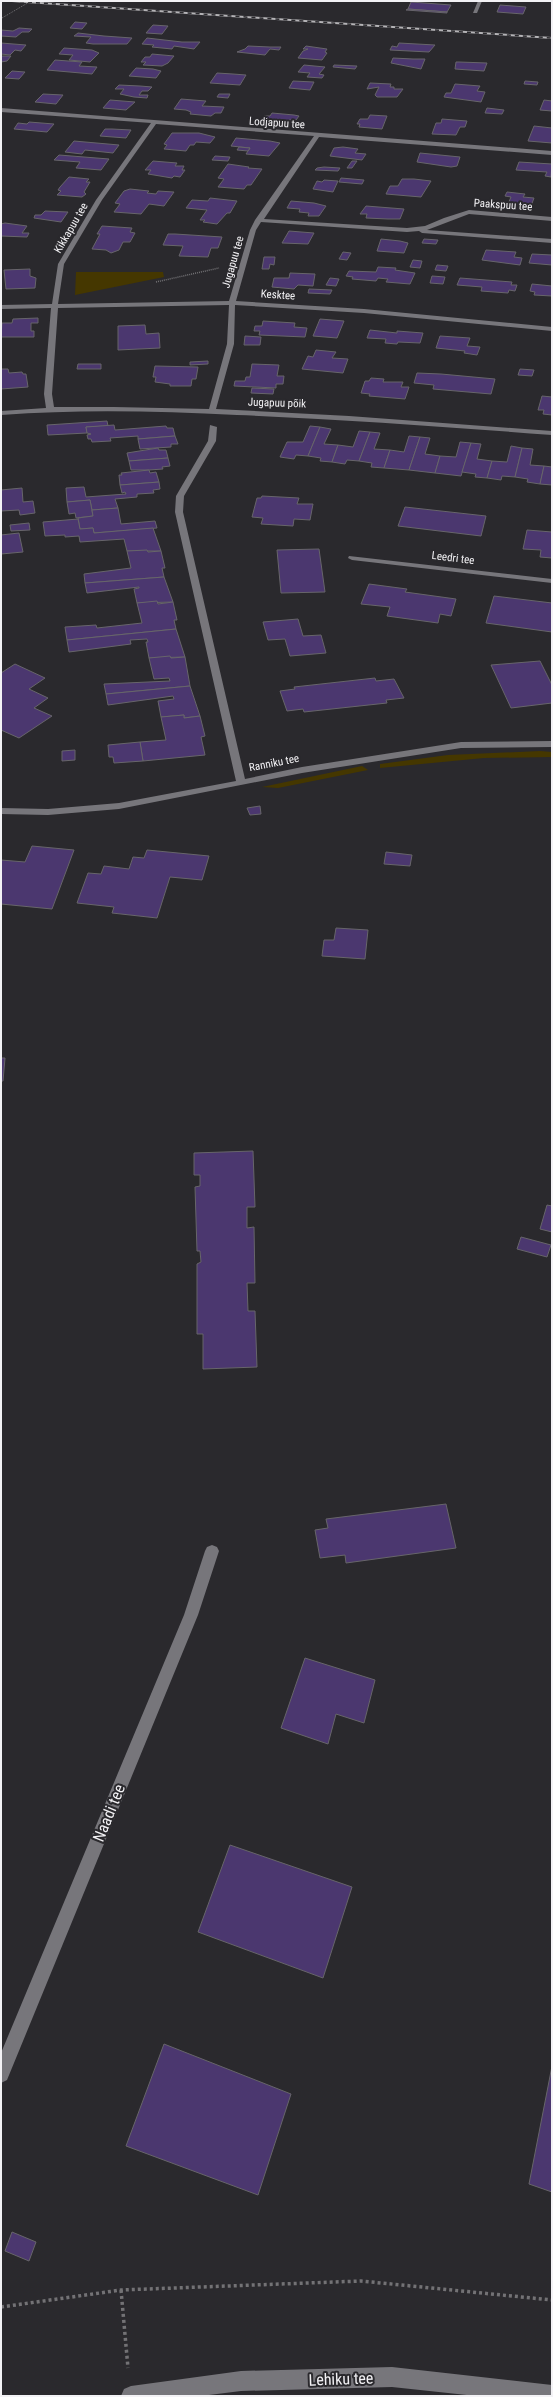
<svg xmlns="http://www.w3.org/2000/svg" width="553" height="2397" font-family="'Roboto Condensed',sans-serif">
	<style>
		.green { fill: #453700 }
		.building { fill: #4b376f; stroke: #67656a }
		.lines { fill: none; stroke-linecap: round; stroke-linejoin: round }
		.path-far2 { stroke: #737275; stroke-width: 1; stroke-dasharray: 1 1; stroke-linecap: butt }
		.path-far1 { stroke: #737275; stroke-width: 1.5; stroke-dasharray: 1 1; stroke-linecap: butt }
		.path { stroke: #737275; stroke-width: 3.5; stroke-dasharray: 3 3; stroke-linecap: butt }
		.minor { fill: #77767b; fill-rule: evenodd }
		.rail-casing { stroke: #b5b4b7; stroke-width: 2 }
		.rail { stroke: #2a292d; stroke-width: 1.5; stroke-dasharray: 4; stroke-linecap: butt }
		.labels { text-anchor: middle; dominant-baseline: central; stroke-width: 4; stroke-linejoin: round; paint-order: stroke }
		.far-street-label { font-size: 11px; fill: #f3f2f5; stroke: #2a292d }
		.near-street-label { font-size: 16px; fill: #f3f2f5; stroke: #2a292d }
	</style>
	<rect width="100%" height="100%" fill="#2a292d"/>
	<!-- green -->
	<g class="green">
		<polygon points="76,272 163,272 164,277 75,295"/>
		<polygon points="540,751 552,752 552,757 484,758 380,768 380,764 448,755"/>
		<polygon points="362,766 368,770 278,788 262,787"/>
	</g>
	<!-- building -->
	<g class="building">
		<polygon points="411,2 451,5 447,12 408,9"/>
		<polygon points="500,5 526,7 523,14 497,12"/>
		<polygon points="408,9 447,12 447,13 406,10"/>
		<polygon points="75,22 87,23 82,29 70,28"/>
		<polygon points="153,25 168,26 162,34 146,33"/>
		<polygon points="19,28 32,29 29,32 22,32 16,37 1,36 1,30 13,31"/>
		<polygon points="78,33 104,36 132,38 127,44 93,44 86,43 91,37 74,36"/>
		<polygon points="147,38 182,42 200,42 194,49 174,46 172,49 152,47 154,45 142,44"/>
		<polygon points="1,43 26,45 21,51 15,50 10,55 1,54"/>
		<polygon points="399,43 435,45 429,52 390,50 392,46 397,47"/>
		<polygon points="248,46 270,47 281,47 279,50 270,49 265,55 237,52 245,49"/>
		<polygon points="306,46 327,49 325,52 327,53 322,60 298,58 303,51 308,49 303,49"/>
		<polygon points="64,48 92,50 99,53 90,62 69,60 73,55 59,54"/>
		<polygon points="152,54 174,56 168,63 162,66 143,65 146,62 141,62 145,57 150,57"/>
		<polygon points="1,56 11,56 7,61 1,62"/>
		<polygon points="393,58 413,59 425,59 421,69 391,63"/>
		<polygon points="55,60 82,62 79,66 97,67 92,74 47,70"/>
		<polygon points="456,62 459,62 487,63 484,71 455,69"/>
		<polygon points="304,65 325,67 319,74 324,75 322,78 307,77 310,73 298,72"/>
		<polygon points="334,65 357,66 355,69 333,67"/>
		<polygon points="136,68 153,69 161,71 156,78 129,76"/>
		<polygon points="12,71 25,72 19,79 5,78"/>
		<polygon points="217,73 233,74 246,75 240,85 210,83"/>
		<polygon points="293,81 314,82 310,90 289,88"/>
		<polygon points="525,81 538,82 537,85 524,84"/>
		<polygon points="370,83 391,84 390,87 394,87 394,89 403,89 397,97 377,97 375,95 379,87 367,89"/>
		<polygon points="455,84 480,86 477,91 485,92 481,102 444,97 446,93 451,93"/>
		<polygon points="119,85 140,86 152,87 148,91 142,91 139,95 148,95 147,98 134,97 120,94 124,89 115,89"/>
		<polygon points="43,94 63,95 56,104 35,102"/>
		<polygon points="219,94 230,94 228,98 217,97"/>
		<polygon points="181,99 206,101 202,106 224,107 221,113 215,113 211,116 190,114 191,112 186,110 174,109"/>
		<polygon points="110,100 135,102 126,110 103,108"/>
		<polygon points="544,100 552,101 552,111 540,110"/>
		<polygon points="487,108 504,110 502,114 485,113"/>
		<polygon points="272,113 294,115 299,116 296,120 289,120 287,123 261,119 264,116 270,116"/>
		<polygon points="370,115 387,116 382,129 359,127 360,124 357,124 360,119 368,119"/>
		<polygon points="442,119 467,121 465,127 460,127 456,135 432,134 436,123 441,123"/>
		<polygon points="29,122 54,124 47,132 14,129 18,123 27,124"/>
		<polygon points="534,126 552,128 552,143 528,141"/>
		<polygon points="105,129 112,129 131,130 126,138 100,136"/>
		<polygon points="172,133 199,133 215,137 210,143 196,142 194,145 190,145 186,151 164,149 167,145 164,144"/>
		<polygon points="236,138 270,141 280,143 269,156 246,154 250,148 231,146"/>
		<polygon points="74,141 119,145 113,153 85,150 82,154 65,152"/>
		<polygon points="239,147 250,148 248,151 237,150"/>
		<polygon points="343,147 358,149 355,153 366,154 362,160 330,156 334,148"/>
		<polygon points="420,153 460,157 457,166 451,167 417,162"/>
		<polygon points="59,155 109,159 101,170 76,168 80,162 54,160"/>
		<polygon points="215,156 230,157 228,161 212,160"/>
		<polygon points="153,161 177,163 175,166 184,166 182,170 185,170 180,177 174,176 172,178 148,174 151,170 145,170"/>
		<polygon points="352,161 357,161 352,168 347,168"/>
		<polygon points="519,162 552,164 551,177 545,176 547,172 516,170"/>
		<polygon points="228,164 249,167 248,168 262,169 251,185 247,185 244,189 218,187 224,179 218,178"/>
		<polygon points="324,167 340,168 338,171 315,170 317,168"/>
		<polygon points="69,177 89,179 86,182 90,182 84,192 86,194 82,197 57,195 61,191 58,190 60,187"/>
		<polygon points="341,178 364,180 362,184 339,182"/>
		<polygon points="402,179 414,179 431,181 421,197 386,194 390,186 398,186"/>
		<polygon points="324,180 338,181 333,192 313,189 317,181 322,182"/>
		<polygon points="130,189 149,191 147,193 156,194 158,191 174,192 164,206 149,204 141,214 114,212 120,204 115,203 124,191"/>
		<polygon points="507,192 525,194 523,197 534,198 531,206 508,204 511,197 505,196"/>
		<polygon points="210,198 237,201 230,213 227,213 217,224 203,222 205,220 200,220 207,210 186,208 192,200 208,201"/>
		<polygon points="291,201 314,203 326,206 319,216 308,216 309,213 299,212 300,209 287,208"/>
		<polygon points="366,206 404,209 400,219 388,219 366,218 367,214 360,214"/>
		<polygon points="45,211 68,212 61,222 34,218 35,215 41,215"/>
		<polygon points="5,223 27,226 22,233 29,233 27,237 1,236 1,224"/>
		<polygon points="102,226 132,228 130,232 135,233 130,242 123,242 119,250 111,253 106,250 92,249 100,234 97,234"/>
		<polygon points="289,231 314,233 308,244 282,243"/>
		<polygon points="168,234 175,234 222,237 218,248 211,248 208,257 179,256 183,246 163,245"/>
		<polygon points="381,239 400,241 408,243 404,253 377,251"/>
		<polygon points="424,239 438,240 436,244 422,243"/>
		<polygon points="486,250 516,252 514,257 522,258 520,265 482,260"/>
		<polygon points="343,252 351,253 347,260 339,259"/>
		<polygon points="532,254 552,255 552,265 529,263"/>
		<polygon points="264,257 275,257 274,265 270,264 269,269 262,269"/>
		<polygon points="413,260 422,261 420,268 410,267"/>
		<polygon points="437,265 448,266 446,271 435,270"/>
		<polygon points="378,267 396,268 395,270 415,273 410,284 386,282 388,279 378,278 376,281 352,279 353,277 346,276 349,271 376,272"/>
		<polygon points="30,269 30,276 36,278 35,288 6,289 4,270"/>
		<polygon points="290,273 315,274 313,286 298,285 294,289 272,287 274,278 289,278"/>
		<polygon points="432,276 445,277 443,284 430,283"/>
		<polygon points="330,278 339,279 336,286 326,285"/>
		<polygon points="460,278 512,282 511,285 517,285 515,291 509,290 508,293 481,291 482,287 457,285"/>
		<polygon points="532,284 552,286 552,296 534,295 535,292 530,291"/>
		<polygon points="309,289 332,290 330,294 308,293"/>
		<polygon points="38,318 38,323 31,323 31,331 34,331 34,337 1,337 2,323 12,323 13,319"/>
		<polygon points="320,319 344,321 337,338 313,336"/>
		<polygon points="263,321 295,323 294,327 307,328 305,337 259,335 260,331 254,331 255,326 262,326"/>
		<polygon points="145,325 146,334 159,333 160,348 118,350 118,326"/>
		<polygon points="370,330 397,333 397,331 423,333 420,343 398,342 397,344 385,343 386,339 367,338"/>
		<polygon points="245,336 261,337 260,345 244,345"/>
		<polygon points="440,336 470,338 467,346 480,347 477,355 464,353 465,351 436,348"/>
		<polygon points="316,350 336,352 332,358 348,359 343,373 302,369 308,356 313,357"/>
		<polygon points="208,361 208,364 190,365 190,362"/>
		<polygon points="78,364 101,364 101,369 77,369"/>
		<polygon points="252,364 279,365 277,376 284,376 283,384 276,384 276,388 234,386 235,381 245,381 246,377 250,377"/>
		<polygon points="155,366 198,367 196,379 192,379 191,386 170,386 170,384 155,382 156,377 153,377"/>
		<polygon points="1,369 8,369 9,373 22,372 23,374 26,374 28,387 1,389"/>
		<polygon points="520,369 534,370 532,376 518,375"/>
		<polygon points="417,373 441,374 495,379 491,394 433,389 434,385 414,383"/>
		<polygon points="371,378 384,379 383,382 403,382 401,387 409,387 405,399 369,396 370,394 361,393 365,381 369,381"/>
		<polygon points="252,388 274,389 273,394 251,393"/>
		<polygon points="542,396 552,397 552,415 543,414 544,410 538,410"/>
		<polygon points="107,421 108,426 86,427 87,433 48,435 47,425"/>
		<polygon points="114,425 115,430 166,426 167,428 173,428 175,436 138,439 138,436 110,438 111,441 92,442 91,439 88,439 87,435 91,434 87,433 86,427"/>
		<polygon points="310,426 320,427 308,456 296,455 294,459 280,457 287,442 303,442"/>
		<polygon points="320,427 331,429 324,444 338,445 332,462 320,461 321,458 308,456"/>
		<polygon points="359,431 370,432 359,461 347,460 345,464 332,462 338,445 353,447"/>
		<polygon points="370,432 380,433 374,449 390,450 384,468 371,467 372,463 359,461"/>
		<polygon points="175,436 178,444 171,444 171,447 140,449 138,439"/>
		<polygon points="409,436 420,437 409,470 384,468 390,450 404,452"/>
		<polygon points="420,437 430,438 425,454 440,456 435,473 409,470"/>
		<polygon points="460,442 471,443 461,476 435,473 440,456 456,457"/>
		<polygon points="471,443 481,444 477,459 492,461 487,478 475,477 476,474 462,472"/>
		<polygon points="511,446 522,448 515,477 502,476 501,480 487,478 492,461 507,462"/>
		<polygon points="158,448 159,450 166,450 168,458 129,461 127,453"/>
		<polygon points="522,448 533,449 530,465 544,466 540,484 527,482 528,479 515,477"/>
		<polygon points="168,458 170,466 162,467 163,469 149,470 131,470 129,461"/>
		<polygon points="544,466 552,467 552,485 540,484"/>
		<polygon points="149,470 150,473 156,472 159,482 120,485 119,475 122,475 121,473"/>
		<polygon points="159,482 160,489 153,490 154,493 137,494 137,497 115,499 118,508 92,510 90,500 67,502 66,488 84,487 86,497 126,494 125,492 122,493 120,485"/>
		<polygon points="22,488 23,502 33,501 35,513 20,515 19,510 1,511 1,490"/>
		<polygon points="262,496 299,498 297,504 313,504 310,520 294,519 293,526 261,524 263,518 252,517 257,498 261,498"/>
		<polygon points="90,500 93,516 76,518 75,513 69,514 67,502"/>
		<polygon points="405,507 486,516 481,536 398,526"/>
		<polygon points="118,508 121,524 155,521 157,528 94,533 93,528 80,529 78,518 93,516 92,510"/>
		<polygon points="78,519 80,529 93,528 94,533 153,528 161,551 127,551 124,539 80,542 79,536 65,537 65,535 45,536 43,522"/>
		<polygon points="29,523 30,530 11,531 10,525"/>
		<polygon points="527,530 552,532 552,558 540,557 541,550 523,549"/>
		<polygon points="19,533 23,552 1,554 1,535"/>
		<polygon points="319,549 325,592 281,593 277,550"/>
		<polygon points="147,550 148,552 161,551 165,568 162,568 164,577 85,583 84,574 131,568 127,551"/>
		<polygon points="164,577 173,602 137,603 134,589 139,588 139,587 87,593 85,583"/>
		<polygon points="369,584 407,589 405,592 456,599 451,616 440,614 438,623 387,616 390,607 361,604"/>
		<polygon points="494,596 552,603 552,632 486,623"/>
		<polygon points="157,601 158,604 173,602 177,620 174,620 176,629 67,640 65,627 96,625 97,628 142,623 137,603"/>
		<polygon points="298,619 303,636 321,635 326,653 290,656 285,639 268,640 263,622"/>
		<polygon points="176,629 185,657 149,658 146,642 148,642 147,639 130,640 131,644 69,652 67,640"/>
		<polygon points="170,656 171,658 185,657 190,686 106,694 104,684 170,681 169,678 154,679 149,658"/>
		<polygon points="540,661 552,685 552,703 511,708 491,665"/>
		<polygon points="15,664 45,678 29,689 48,698 34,708 52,716 19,738 1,730 1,673"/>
		<polygon points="375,678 376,681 394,679 404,698 386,700 387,703 304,712 303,709 287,711 280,691 295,689 294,687"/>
		<polygon points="190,686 200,716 184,718 184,715 161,717 158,701 174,699 173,696 108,705 106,694"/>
		<polygon points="184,715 184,718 200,716 205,736 201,737 205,755 143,761 140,742 166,740 161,717"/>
		<polygon points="140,742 143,761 114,763 113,757 109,757 108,745"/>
		<polygon points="75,750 75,760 62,761 62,751"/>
		<polygon points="260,806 261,814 250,815 247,808"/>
		<polygon points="32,846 74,850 52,909 1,904 1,860 25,862"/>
		<polygon points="147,850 209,856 202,880 170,877 157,918 112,913 114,907 77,903 88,873 101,874 104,866 129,869 133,857 144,858"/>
		<polygon points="386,852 412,855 410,866 384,864"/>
		<polygon points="336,928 368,930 365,959 322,956 324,940 334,940"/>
		<polygon points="1,1058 5,1058 3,1081 1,1081"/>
		<polygon points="253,1151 255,1207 247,1207 247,1228 254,1227 255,1283 247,1283 248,1311 255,1311 257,1367 203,1369 203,1334 197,1334 197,1264 201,1262 200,1251 197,1251 195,1187 200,1186 200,1175 194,1175 194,1153"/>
		<polygon points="547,1205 552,1206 552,1232 540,1229"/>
		<polygon points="521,1237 551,1245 547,1257 517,1249"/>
		<polygon points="446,1504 456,1548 346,1563 345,1555 320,1558 315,1530 328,1528 326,1519"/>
		<polygon points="305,1658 375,1680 364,1723 336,1714 328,1744 281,1728"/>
		<polygon points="230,1845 352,1887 323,1978 198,1932"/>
		<polygon points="164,2044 291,2094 258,2195 126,2146"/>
		<polygon points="552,2066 552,2192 529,2184"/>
		<polygon points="12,2232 36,2242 29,2261 5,2251"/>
	</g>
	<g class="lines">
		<!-- path-far2 -->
		<g class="path-far2">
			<polyline points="35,1 41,1"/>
			<polyline points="2,18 31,1"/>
		</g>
		<!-- path-far1 -->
		<polyline class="path-far1" points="156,282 219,268"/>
		<!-- path -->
		<g class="path">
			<polyline points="121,2290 128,2368"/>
			<polyline points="1,2307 121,2290 361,2281 552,2300"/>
		</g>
		<!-- minor -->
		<g class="minor">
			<polygon points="478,1 482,1 477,13 473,13"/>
			<path d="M1 108 552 151V155L319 137 264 219 407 228 425 226 444 218 469 210 552 217V221L469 214 427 230 552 239V243L422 233 419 231 407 232 261 222 256 230 236 301 364 309 552 327V331L364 313 235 305 234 344 216 409 349 416 552 431V435C447 427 342 419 237 415 158 411 80 409 1 415V411L46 408 44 394 51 308 1 309V305L52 304 58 264 96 200 151 123 1 112ZM156 124 314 136 255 220 250 230 229 301 58 304 64 264 102 200ZM229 305 227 344 209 409 114 407H54L52 394 58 308Z"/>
			<polygon points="210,425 217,427 216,441 184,496 183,512 245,779 302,767 461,742 552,741 552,747 461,748 302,773 119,809 48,815 1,814 1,808 48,809 119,803 236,781 175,512 176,496 208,441"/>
			<polygon points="349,556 552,579 552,583 352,560 348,558"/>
			<polygon points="212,1545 217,1547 219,1551 198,1615 7,2080 1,2083 1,2053 184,1615 205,1551 207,1547"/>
			<polygon points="392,2367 552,2385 552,2396 476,2396 392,2387 241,2391 201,2396 121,2396 124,2389 131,2386 241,2371"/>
		</g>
		<!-- rail casing -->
		<g class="rail-casing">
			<polyline id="rail" points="12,1 552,38"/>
		</g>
		<!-- rail -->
		<use href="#rail" class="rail"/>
	</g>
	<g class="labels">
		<!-- far-street labels -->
		<g class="far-street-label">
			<text transform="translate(277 123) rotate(4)">Lodjapuu tee</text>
			<text transform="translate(503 205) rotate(4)">Paakspuu tee</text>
			<text transform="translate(71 228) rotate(-60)">Kikkapuu tee</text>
			<text transform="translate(233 262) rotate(-74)">Jugapuu tee</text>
			<text transform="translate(278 295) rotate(4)">Kesktee</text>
			<text transform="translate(277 403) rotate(2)">Jugapuu põik</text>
			<text transform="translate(453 558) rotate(7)">Leedri tee</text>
			<text transform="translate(274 763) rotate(-11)">Ranniku tee</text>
		</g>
		<!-- near-street labels -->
		<g class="near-street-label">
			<text transform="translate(109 1813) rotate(-68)">Naadi tee</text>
			<text transform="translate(341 2379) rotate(-2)">Lehiku tee</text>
		</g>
	</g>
	<!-- border -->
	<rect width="553" height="2397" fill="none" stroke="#f3f2f5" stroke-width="4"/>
</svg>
